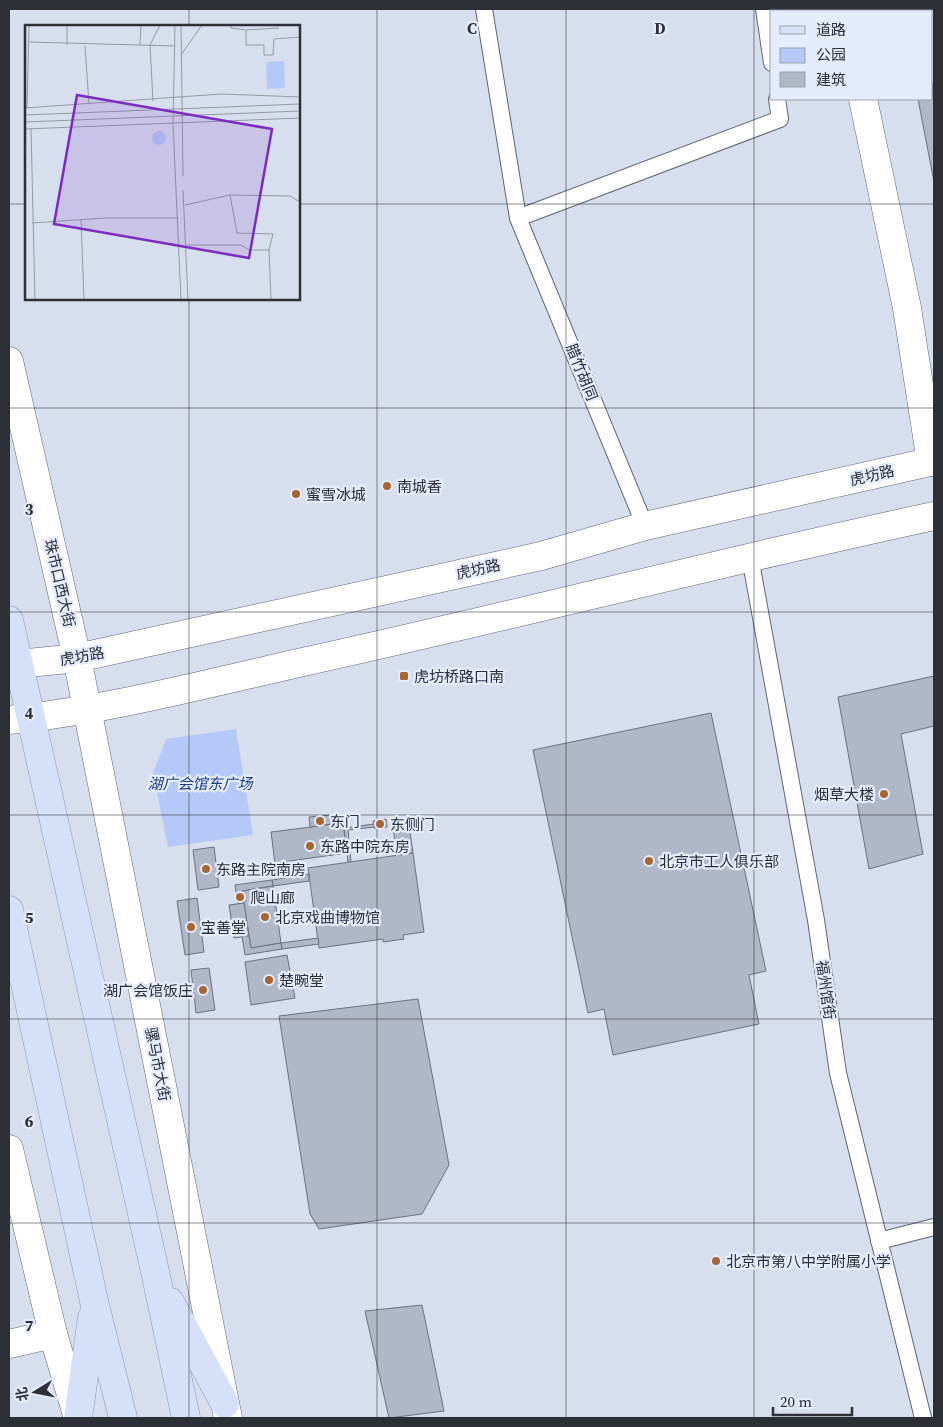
<svg xmlns="http://www.w3.org/2000/svg" width="943" height="1427" font-family="'Source Serif 4','Noto Sans SC',serif">
	<style>
		.green { fill: #b4c9f7 }
		.building { fill: #b0b7c7; stroke: #6a7180 }
		.lines { fill: none; stroke-linecap: round; stroke-linejoin: round }
		.lane-casing { stroke: #5e6573; stroke-width: 18 }
		.street-casing { stroke: #5e6573; stroke-width: 29 }
		.secondary-casing { stroke: #5e6573; stroke-width: 29 }
		.primary-casing { stroke: #8895b1; stroke-width: 29 }
		.lane { stroke: #fff; stroke-width: 16 }
		.street { stroke: #fff; stroke-width: 28 }
		.secondary { stroke: #fff; stroke-width: 28 }
		.primary { stroke: #d6e0f8; stroke-width: 28 }
		.grid { fill: none; stroke: #2c2f35; stroke-width: 1; stroke-opacity: 0.55 }
		.poi-dot { fill: #a76532; stroke: #e4ecfd; stroke-width: 2 }
		.labels { text-anchor: middle; dominant-baseline: central; stroke-width: 4.5; stroke-linejoin: round; paint-order: stroke }
		.street-label { font-size: 15px; fill: #2c2f35; stroke: #e4ecfd }
		.poi-label { font-size: 15px; fill: #2c2f35; stroke: #e4ecfd; text-anchor: start }
		.park-label { font-size: 15px; font-style: italic; fill: #213d89; stroke: #e4ecfd }
		.inset-road { fill: none; stroke: #9399a5; stroke-width: 1 }
		.view { fill: #7b2cbf; fill-opacity: 0.15; stroke: #7b2cbf; stroke-width: 2.5 }
		.inset-edge { fill: none; stroke: #2c2f35; stroke-width: 2.5 }
		.grid-label { font-size: 16px; text-anchor: middle; font-weight: bold; fill: #2c2f35; stroke: #e4ecfd; stroke-width: 4.5; stroke-linejoin: round; paint-order: stroke }
	</style>
	<rect width="100%" height="100%" fill="#d7dfef"/>
	<!-- green -->
	<polygon class="green" points="236,729 253,835 168,847 153,773 166,739"/>
	<!-- building -->
	<g class="building">
		<polygon points="932,84 934,84 934,182 918,99 932,99"/>
		<polygon points="934,676 934,726 901,734 923,854 869,869 838,697"/>
		<polygon points="711,713 766,971 749,975 759,1024 613,1055 604,1009 588,1013 533,750"/>
		<polygon points="330,815 332,824 310,827 309,817"/>
		<polygon points="386,819 387,827 374,828 373,821"/>
		<polygon points="408,819 413,853 397,855 392,821"/>
		<polygon points="343,823 347,853 275,863 271,832"/>
		<polygon points="374,824 374,827 348,830 351,862 348,862 344,828"/>
		<polygon points="214,847 219,887 198,890 193,850"/>
		<polygon points="413,853 424,932 403,935 404,939 383,942 383,939 319,948 308,868"/>
		<polygon points="309,874 309,881 273,886 272,880"/>
		<polygon points="272,880 273,886 242,891 244,903 238,904 235,885"/>
		<polygon points="273,886 281,943 251,948 242,891"/>
		<polygon points="197,898 204,952 185,955 177,901"/>
		<polygon points="244,903 249,936 234,938 229,905"/>
		<polygon points="242,936 249,936 251,948 281,943 282,949 245,955"/>
		<polygon points="318,938 319,944 282,949 281,943"/>
		<polygon points="287,955 295,998 251,1005 245,962"/>
		<polygon points="209,968 215,1010 196,1013 191,970"/>
		<polygon points="418,999 449,1165 422,1214 319,1229 310,1214 279,1016"/>
		<polygon points="422,1305 444,1411 389,1418 365,1311"/>
	</g>
	<g class="lines">
		<!-- lane casing -->
		<g class="lane-casing">
			<g id="lane">
				<polyline points="484,9 518,218 645,526"/>
				<polyline points="764,9 772,63"/>
				<polyline points="518,218 780,119 777,99"/>
				<polyline points="750,557 816,920 838,1073 923,1418"/>
				<polyline points="879,1241 934,1227"/>
			</g>
		</g>
		<!-- street casing -->
		<g class="street-casing">
			<g id="street">
				<polyline points="883,9 884,11"/>
				<polyline points="863,99 907,308 931,462"/>
				<polyline points="9,1344 53,1334"/>
			</g>
		</g>
		<!-- secondary casing -->
		<g class="secondary-casing">
			<g id="secondary">
				<polyline points="9,361 77,658 228,1418"/>
				<polyline points="9,665 77,658 541,556 645,526 934,461"/>
				<path d="M9 720C108 710 206 684 303 662 514 616 723 561 934 516"/>
				<polyline points="9,1149 53,1334 78,1418"/>
			</g>
		</g>
		<!-- primary casing -->
		<g class="primary-casing">
			<g id="primary">
				<polyline points="9,620 156,1276 186,1418"/>
				<polyline points="9,910 94,1301 123,1418"/>
				<polyline points="170,1302 225,1404"/>
				<polyline points="78,1418 92,1318"/>
			</g>
		</g>
		<!-- lane -->
		<use href="#lane" class="lane"/>
		<!-- street -->
		<use href="#street" class="street"/>
		<!-- secondary -->
		<use href="#secondary" class="secondary"/>
		<!-- primary -->
		<use href="#primary" class="primary"/>
	</g>
	<!-- grid -->
	<path class="grid" d="M189 9V26M377 9V1418M566 9V1418M754 9V1418M9 204H26M299 204H934M189 299V1418M9 408H934M9 612H934M9 815H934M9 1019H934M9 1223H934"/>
	<!-- markers -->
	<g class="poi-dot">
		<circle cx="387" cy="486" r="5"/>
		<circle cx="296" cy="494" r="5"/>
		<rect x="399" y="671" width="10" height="10" rx="2.5"/>
		<circle cx="884" cy="794" r="5"/>
		<circle cx="320" cy="821" r="5"/>
		<circle cx="380" cy="824" r="5"/>
		<circle cx="310" cy="846" r="5"/>
		<circle cx="649" cy="861" r="5"/>
		<circle cx="206" cy="869" r="5"/>
		<circle cx="240" cy="897" r="5"/>
		<circle cx="265" cy="917" r="5"/>
		<circle cx="191" cy="927" r="5"/>
		<circle cx="269" cy="980" r="5"/>
		<circle cx="203" cy="990" r="5"/>
		<circle cx="716" cy="1261" r="5"/>
	</g>
	<g class="labels">
		<!-- street labels -->
		<g class="street-label">
			<text transform="translate(582 372) rotate(68)">腊竹胡同</text>
			<text transform="translate(872 475) rotate(-13)">虎坊路</text>
			<text transform="translate(478 569) rotate(-12)">虎坊路</text>
			<text transform="translate(60 583) rotate(77)">珠市口西大街</text>
			<text transform="translate(82 656) rotate(-10)">虎坊路</text>
			<text transform="translate(826 990) rotate(82)">福州馆街</text>
			<text transform="translate(158 1064) rotate(79)">骡马市大街</text>
		</g>
		<!-- poi labels -->
		<g class="poi-label">
			<text x="397" y="486">南城香</text>
			<text x="306" y="494">蜜雪冰城</text>
			<text x="414" y="676">虎坊桥路口南</text>
			<text x="874" y="794" text-anchor="end">烟草大楼</text>
			<text x="330" y="821">东门</text>
			<text x="390" y="824">东侧门</text>
			<text x="320" y="846">东路中院东房</text>
			<text x="659" y="861">北京市工人俱乐部</text>
			<text x="216" y="869">东路主院南房</text>
			<text x="250" y="897">爬山廊</text>
			<text x="275" y="917">北京戏曲博物馆</text>
			<text x="201" y="927">宝善堂</text>
			<text x="279" y="980">楚畹堂</text>
			<text x="193" y="990" text-anchor="end">湖广会馆饭庄</text>
			<text x="726" y="1261">北京市第八中学附属小学</text>
		</g>
		<!-- park labels -->
		<g class="park-label">
			<text x="200" y="783">湖广会馆东广场</text>
		</g>
	</g>
	<!-- overview -->
	<g transform="translate(25 25)">
		<rect width="275" height="275" fill="#d7dfef"/>
		<path d="M259 36 260 63 242 64 241 37ZM127 113a7 7 0 1 1 14 0a7 7 0 1 1-14 0Z" fill="#b4c9f7"/>
		<path class="inset-road" d="M150 0 148 99 156 275M156 0 158 151M206 0V3L221 5 254 3M221 5V20H239V30H248L249 14 275 12M4 17 150 21M42 20V0M115 20 116 0M60 21 64 79M156 30 177 0M128 76 125 20 135 0M0 83 196 69 275 72M2 83 4 0M0 90 275 79M0 97 275 86M6 103 10 275M0 104 275 93M158 165 163 275M205 170 212 208 248 209 244 225 246 275M160 180 205 170 265 171 275 177M56 194 59 275M7 198 80 193H153M162 220H216L224 225H244"/>
		<path class="view" d="M52 70 247 104 224 233 29 199Z"/>
		<rect width="275" height="275" class="inset-edge"/>
	</g>
	<g class="grid-label">
		<text x="472" y="34">C</text>
		<text x="660" y="34">D</text>
		<text x="29" y="515">3</text>
		<text x="29" y="719">4</text>
		<text x="29" y="923">5</text>
		<text x="29" y="1127">6</text>
		<text x="29" y="1331">7</text>
	</g>
	<!-- border -->
	<rect width="943" height="1427" fill="none" stroke="#2c2f35" stroke-width="20"/>
	<!-- legend -->
	<rect x="770" y="10" width="162" height="90" fill="#e4ecfd" stroke="#9aa0ad"/>
	<rect x="780" y="26" width="25" height="8" fill="#d6e0f8" stroke="#9aa0ad"/>
	<text x="816" y="35" font-size="15" fill="#2c2f35">道路</text>
	<rect x="780" y="48" width="25" height="15" fill="#b4c9f7" stroke="#9aa0ad"/>
	<text x="816" y="60" font-size="15" fill="#2c2f35">公园</text>
	<rect x="780" y="72" width="25" height="15" fill="#b0b7c7" stroke="#9aa0ad"/>
	<text x="816" y="85" font-size="15" fill="#2c2f35">建筑</text>
	<!-- north arrow -->
	<g transform="translate(35 1392) rotate(260)" stroke="#e4ecfd" stroke-width="4" paint-order="stroke">
	<path d="M0-4L9 19L0 12L-9 19Z" fill="#2c2f35"/>
	<text y="-8" font-size="14" font-weight="bold" text-anchor="middle" fill="#2c2f35">北</text>
	</g>
	<!-- scale -->
	<path d="M773 1407v8h79v-8" fill="none" stroke="#2c2f35" stroke-width="2.5"/>
	<text x="780" y="1407" font-size="15" fill="#2c2f35" stroke="#e4ecfd" stroke-width="4" paint-order="stroke">20 m</text>
</svg>
